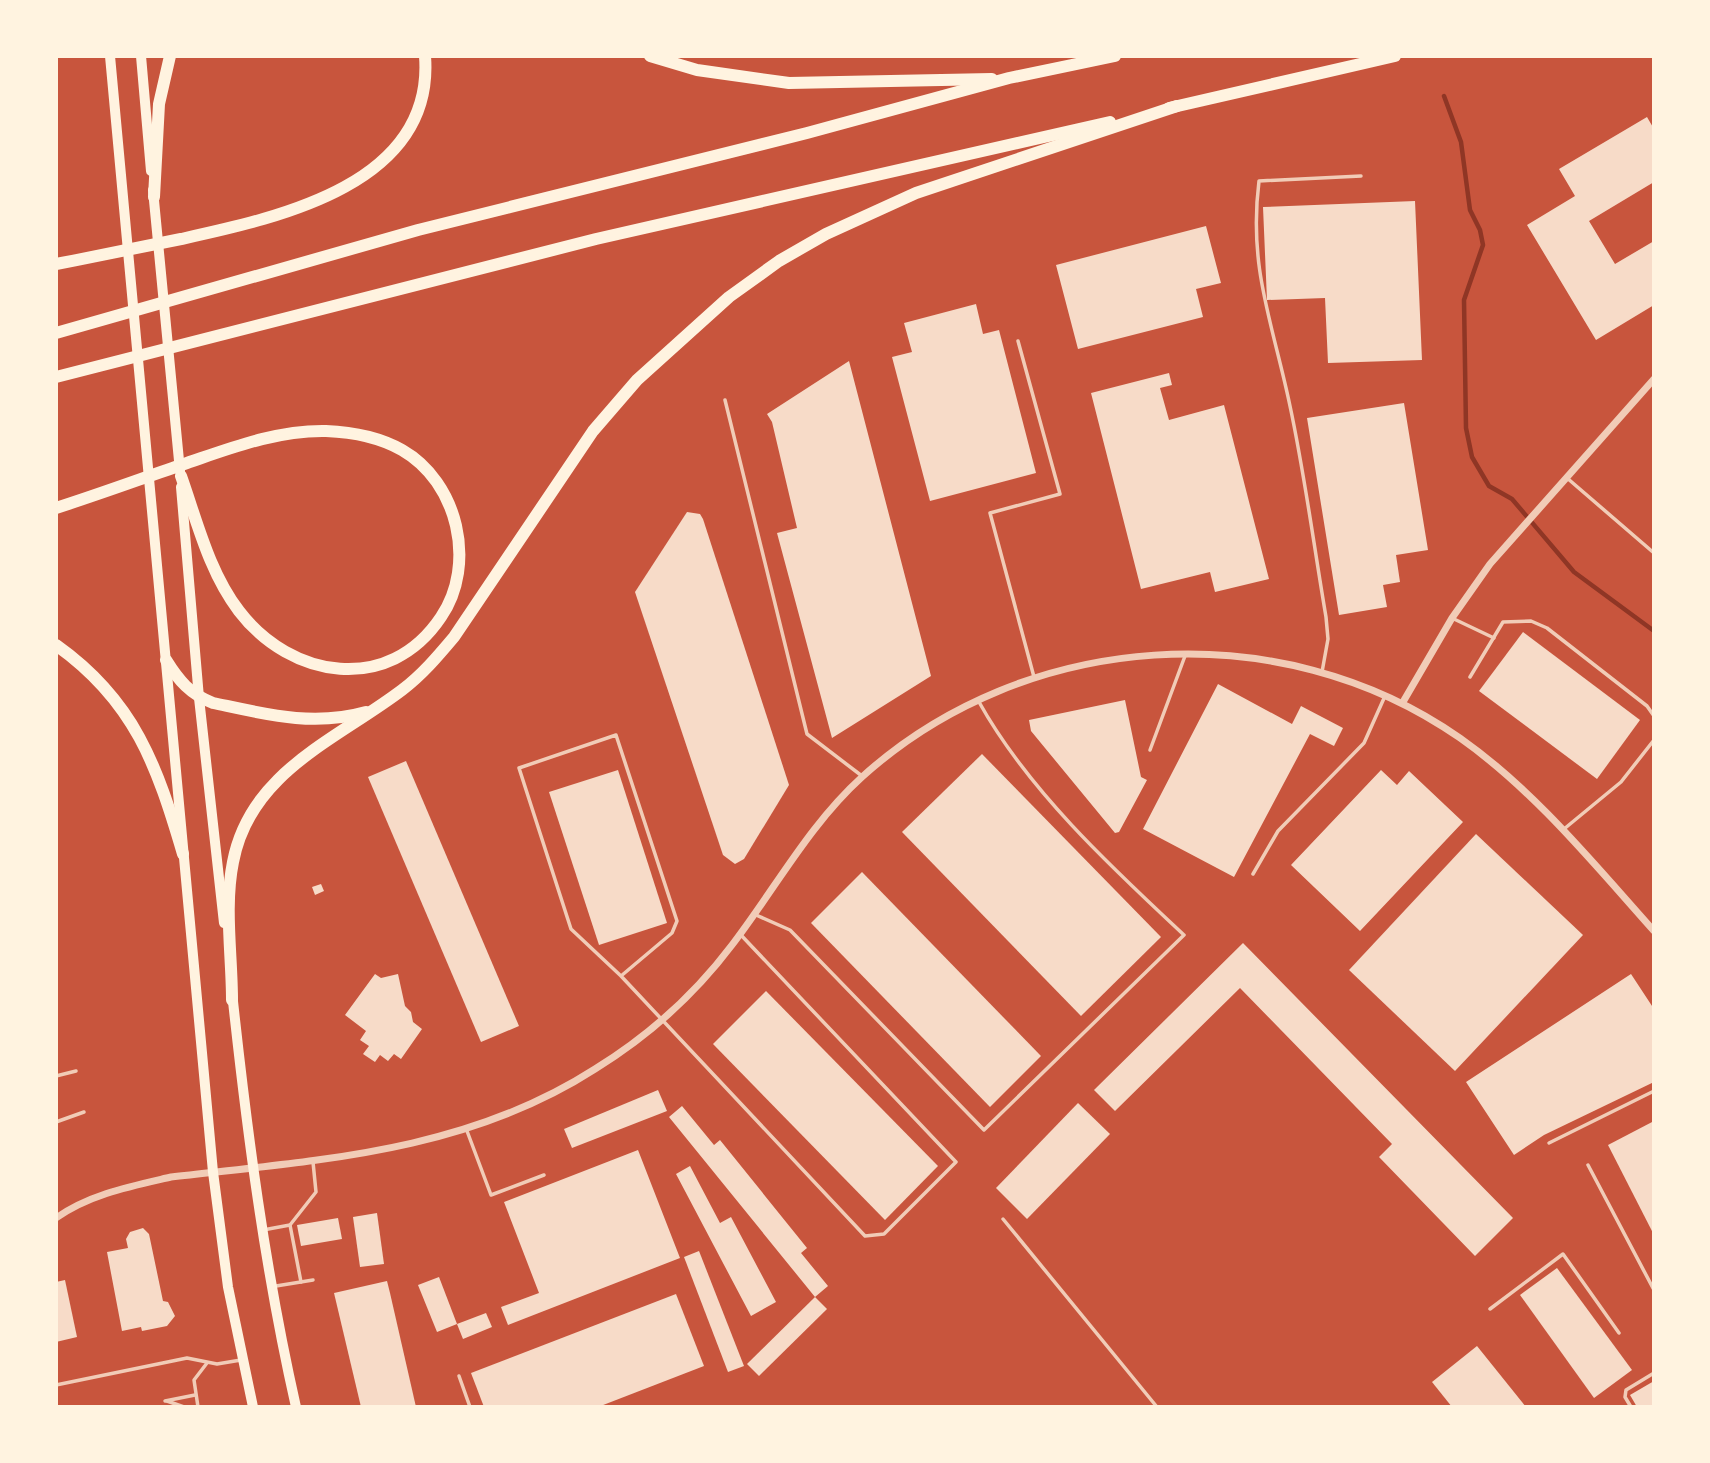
<svg xmlns="http://www.w3.org/2000/svg" width="1710" height="1463" font-family="Raleway,sans-serif">
	<style>
		.lines { fill: none; stroke-linecap: round; stroke-linejoin: round }
		.stream { stroke: #8f3625; stroke-width: 4.5 }
		.building { fill: #f7dbc8 }
		.service { stroke: #f1ccb7; stroke-width: 3.5 }
		.minor { stroke: #f1ccb7; stroke-width: 7 }
		.primary { stroke: #fff3e0; stroke-width: 10 }
		.motorway { stroke: #fff3e0; stroke-width: 12 }
	</style>
	<rect width="100%" height="100%" fill="#c8553d"/>
	<g class="lines">
		<!-- stream -->
		<polyline class="stream" points="1444,96 1461,142 1470,210 1480,230 1483,245 1464,300 1466,428 1472,457 1489,486 1512,499 1574,572 1654,631"/>
	</g>
	<!-- building -->
	<g class="building">
		<polygon points="1647,117 1654,129 1654,182 1589,221 1615,264 1654,241 1654,305 1596,340 1527,225 1575,196 1559,169"/>
		<polygon points="1415,201 1422,360 1328,363 1325,298 1267,300 1263,207"/>
		<polygon points="1206,226 1221,283 1196,289 1203,317 1078,349 1056,265"/>
		<polygon points="976,304 983,334 999,330 1036,473 930,501 892,357 912,352 904,323"/>
		<polygon points="849,361 931,676 832,738 777,533 797,528 772,422 767,414"/>
		<polygon points="1169,373 1172,385 1160,388 1169,420 1224,405 1269,579 1215,592 1210,572 1141,589 1091,393"/>
		<polygon points="1404,403 1428,550 1396,555 1400,582 1383,585 1387,607 1339,615 1307,418"/>
		<polygon points="687,512 700,514 703,519 789,785 744,859 735,864 723,855 635,592"/>
		<polygon points="1523,632 1640,720 1597,779 1479,691"/>
		<polygon points="1218,684 1292,724 1301,706 1343,728 1334,746 1310,734 1234,877 1143,829"/>
		<polygon points="1125,700 1141,777 1147,780 1119,832 1115,833 1031,731 1029,720"/>
		<polygon points="982,754 1161,937 1081,1016 902,832"/>
		<polygon points="406,761 519,1026 481,1042 368,777"/>
		<polygon points="618,770 667,923 599,945 549,792"/>
		<polygon points="1381,770 1397,785 1409,771 1463,822 1360,931 1291,865"/>
		<polygon points="1476,834 1583,935 1455,1071 1349,970"/>
		<polygon points="862,872 1041,1056 990,1107 811,923"/>
		<polygon points="321,884 324,891 315,895 312,887"/>
		<polygon points="1243,943 1513,1218 1475,1256 1379,1157 1392,1144 1240,988 1115,1111 1094,1090"/>
		<polygon points="375,974 381,978 398,974 405,1006 411,1012 413,1022 422,1029 401,1059 394,1054 388,1061 380,1055 375,1062 363,1054 369,1046 360,1040 366,1031 345,1015"/>
		<polygon points="1631,974 1654,1009 1654,1082 1544,1135 1514,1155 1466,1082"/>
		<polygon points="766,991 938,1166 885,1220 713,1044"/>
		<polygon points="658,1090 667,1111 572,1148 564,1129"/>
		<polygon points="1078,1103 1110,1134 1027,1219 996,1188"/>
		<polygon points="682,1106 714,1145 720,1140 807,1248 801,1253 828,1286 815,1297 669,1117"/>
		<polygon points="1654,1121 1654,1235 1608,1145"/>
		<polygon points="638,1150 680,1258 508,1325 501,1307 539,1293 504,1202"/>
		<polygon points="690,1166 720,1223 731,1217 776,1302 751,1316 676,1174"/>
		<polygon points="377,1213 384,1264 360,1267 353,1217"/>
		<polygon points="338,1218 342,1239 301,1246 297,1225"/>
		<polygon points="143,1228 149,1234 163,1301 168,1302 175,1316 167,1326 142,1331 141,1327 122,1331 107,1252 128,1248 126,1239 130,1232"/>
		<polygon points="699,1251 744,1366 728,1372 684,1257"/>
		<polygon points="1557,1268 1632,1370 1594,1398 1520,1295"/>
		<polygon points="439,1277 457,1324 437,1332 418,1285"/>
		<polygon points="65,1280 77,1337 56,1342 56,1282"/>
		<polygon points="387,1281 390,1293 416,1407 361,1407 334,1293"/>
		<polygon points="676,1294 704,1366 598,1407 484,1407 471,1373"/>
		<polygon points="815,1297 827,1309 759,1376 747,1364"/>
		<polygon points="486,1313 492,1327 463,1339 457,1324"/>
		<polygon points="1477,1346 1526,1407 1452,1407 1432,1382"/>
		<polygon points="1654,1381 1654,1407 1637,1407 1630,1395"/>
	</g>
	<g class="lines">
		<!-- service -->
		<g class="service">
			<polyline points="1018,341 1060,494 990,513 1034,677"/>
			<polyline points="725,400 807,734 862,776"/>
			<polyline points="1567,478 1654,553"/>
			<polyline points="1454,619 1494,638"/>
			<path d="M1322 672 1328 639 1326 617C1314 547 1305 476 1290 406 1273 324 1248 268 1259 181L1361 176"/>
			<polyline points="1470,677 1503,622 1531,621 1547,628 1647,706 1654,716"/>
			<polyline points="1150,750 1185,656"/>
			<polyline points="1564,829 1621,782 1654,740"/>
			<polyline points="1253,874 1278,831 1364,743 1385,696"/>
			<path d="M756 915 790 930 984 1130 1184 935C1111 867 1028 790 979 702"/>
			<polyline points="621,976 672,933 677,921 616,735 519,768 571,929 621,976 865,1236 884,1234 956,1162 740,934"/>
			<polyline points="56,1076 76,1071"/>
			<polyline points="56,1122 84,1112"/>
			<polyline points="467,1131 491,1195 544,1175"/>
			<polyline points="1549,1143 1654,1091"/>
			<polyline points="1588,1165 1654,1290"/>
			<polyline points="1003,1219 1157,1407"/>
			<polyline points="263,1230 290,1225"/>
			<polyline points="301,1282 290,1225 316,1192 313,1162"/>
			<polyline points="276,1286 313,1280"/>
			<polyline points="1490,1309 1563,1254 1619,1333"/>
			<polyline points="459,1376 470,1407"/>
			<polyline points="56,1385 187,1358 217,1364 241,1360"/>
			<polyline points="165,1401 195,1395"/>
			<polyline points="167,1401 184,1407"/>
			<polyline points="198,1407 194,1380 207,1363"/>
			<polyline points="1631,1407 1625,1397 1626,1390 1654,1373"/>
		</g>
		<!-- minor -->
		<g class="minor">
			<polyline points="1403,702 1452,618 1490,564 1654,379"/>
			<path d="M56 1218C90 1194 132 1186 171 1177 320 1160 466 1152 595 1069 647 1037 695 994 732 945 775 889 809 825 862 777 1024 630 1280 612 1460 738 1534 790 1594 864 1654 931"/>
		</g>
		<!-- primary -->
		<g class="primary">
			<polyline points="110,56 213,1172 228,1287 253,1407"/>
			<polyline points="141,56 151,171"/>
			<polyline points="153,190 180,471"/>
			<polyline points="181,487 199,698 224,923"/>
			<path d="M232 992C247 1132 265 1270 296 1407"/>
		</g>
		<!-- motorway -->
		<g class="motorway">
			<polyline points="650,56 697,70 789,83 992,79"/>
			<polyline points="1169,108 1395,56"/>
			<polyline points="154,197 159,104 170,56"/>
			<path d="M56 264C98 256 140 247 181 239 277 218 435 185 425 56"/>
			<polyline points="56,333 418,230 807,133 1009,78 1115,56"/>
			<polyline points="56,377 596,239 1110,122"/>
			<path d="M56 508C100 494 143 478 187 463 231 448 277 430 326 431 352 432 379 437 402 450 458 482 477 564 441 617 389 695 291 679 239 611 209 572 197 521 181 476"/>
			<path d="M56 645C135 701 157 766 183 854"/>
			<path d="M166 660C179 681 190 694 213 703 265 714 313 727 366 712"/>
			<path d="M232 1000C232 956 224 906 233 862 250 772 336 740 402 690 422 675 438 656 454 637L593 431 637 380 729 297 779 261 826 234 916 193 1177 106"/>
		</g>
	</g>
	<!-- border -->
	<rect width="1710" height="1463" fill="none" stroke="#fff3e0" stroke-width="116"/>
</svg>
